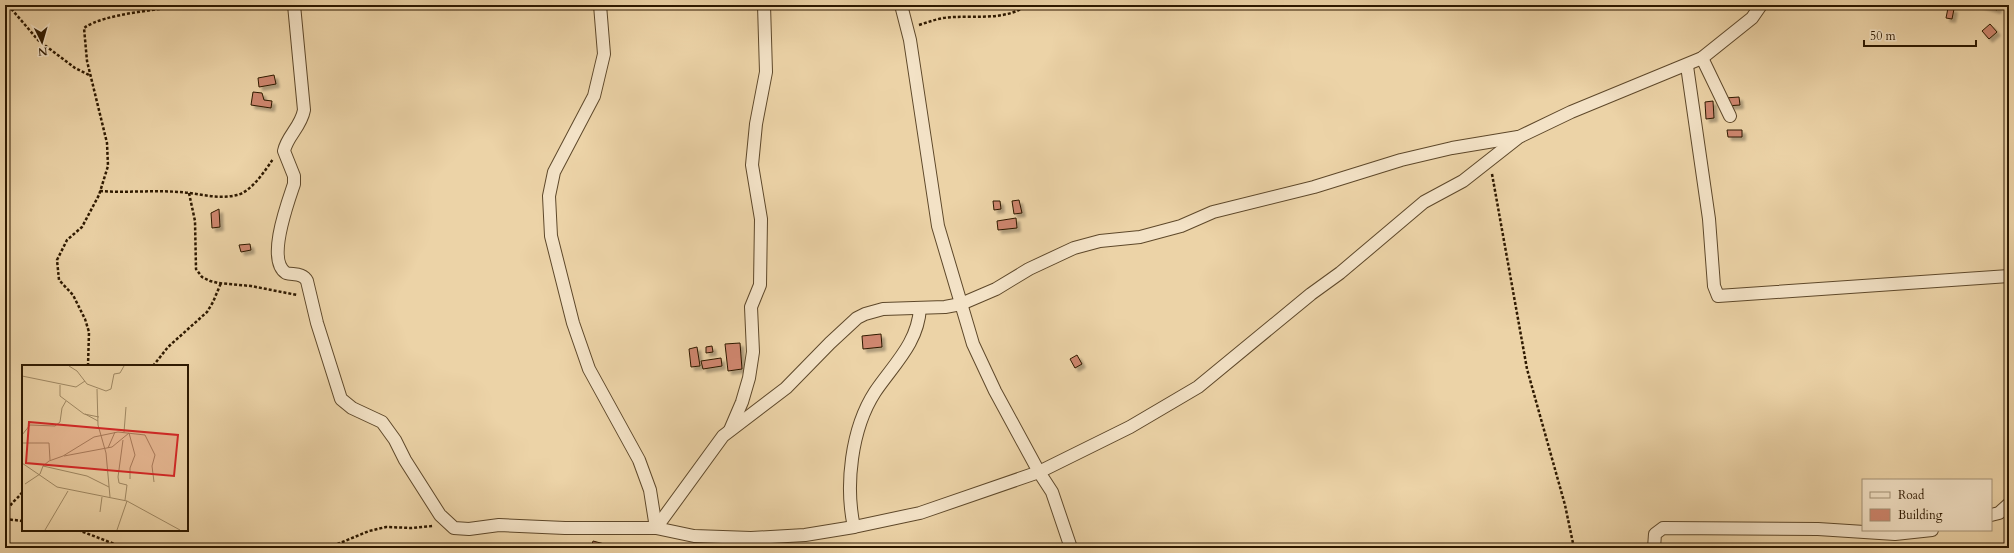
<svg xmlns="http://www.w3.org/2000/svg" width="2014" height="553" font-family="Cardo,serif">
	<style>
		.building { fill: #ce866e; stroke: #2e1900; filter: url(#shadow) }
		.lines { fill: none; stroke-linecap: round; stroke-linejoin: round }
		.street-casing { stroke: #5e482a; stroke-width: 14 }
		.path { stroke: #2e1900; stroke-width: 2.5; stroke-dasharray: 3 2; stroke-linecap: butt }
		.street { stroke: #f3e2c6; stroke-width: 12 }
		.inset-road { fill: none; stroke: #a08964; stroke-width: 1 }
		.view { fill: #d62828; fill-opacity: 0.15; stroke: #d62828; stroke-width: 2 }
		.inset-edge { fill: none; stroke: #2e1900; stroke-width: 2 }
	</style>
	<defs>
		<filter id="shadow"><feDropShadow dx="3.5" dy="3.5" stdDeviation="1" flood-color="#0004"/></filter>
	</defs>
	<rect width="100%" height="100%" fill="#ecd3a7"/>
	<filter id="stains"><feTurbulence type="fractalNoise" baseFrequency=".005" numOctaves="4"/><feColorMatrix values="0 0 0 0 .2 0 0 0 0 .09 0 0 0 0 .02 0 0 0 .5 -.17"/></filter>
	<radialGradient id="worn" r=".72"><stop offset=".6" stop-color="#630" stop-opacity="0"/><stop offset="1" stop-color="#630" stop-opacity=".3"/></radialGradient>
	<!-- building -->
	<g class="building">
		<polygon points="1980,5 1999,5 1997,10"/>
		<polygon points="1948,8 1954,9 1952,19 1946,18"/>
		<polygon points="1990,24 1997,32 1989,39 1982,31"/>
		<polygon points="274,75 276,84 259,87 258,78"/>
		<polygon points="253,92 262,93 264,100 272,101 271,108 251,105"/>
		<polygon points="1739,97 1740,105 1726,106 1725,98"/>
		<polygon points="1713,101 1714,118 1706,119 1705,102"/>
		<polygon points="1727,130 1742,130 1742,137 1728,137"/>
		<polygon points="1019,200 1022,213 1014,214 1012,201"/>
		<polygon points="993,201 1000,201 1001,209 994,210"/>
		<polygon points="219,209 220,227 212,228 211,213"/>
		<polygon points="1016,218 1017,228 998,230 997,221"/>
		<polygon points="250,244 251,250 241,252 239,245"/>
		<polygon points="881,334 882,347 863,349 862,336"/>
		<polygon points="740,343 742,369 728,371 725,344"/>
		<polygon points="712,346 713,352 706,353 706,347"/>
		<polygon points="697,347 700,366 691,367 689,349"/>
		<polygon points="1077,355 1082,364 1075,368 1070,359"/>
		<polygon points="721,358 722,366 703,369 701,361"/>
		<polygon points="593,541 616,547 615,548 591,548"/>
	</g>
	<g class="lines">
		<!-- street casing -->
		<g class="street-casing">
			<g id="street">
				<path d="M294 5 304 110C301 127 287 136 284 151L294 176V184C288 202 266 260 286 273 294 275 303 273 307 281L317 323 341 399 352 408 382 422 395 440 405 460 440 515 454 528 469 529 499 525 565 528H656L694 536 751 538 805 535 854 527 920 513 1039 472 1130 427 1198 387 1311 294 1340 273 1424 202 1463 181 1519 137 1571 112 1702 58 1752 18 1761 5"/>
				<polyline points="600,5 604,54 594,96 554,172 549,196 551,236 573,323 589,369 639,460 650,490 656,528"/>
				<polyline points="901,5 910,40 938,226 968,327 973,344 995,391 1039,472 1052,492 1071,548"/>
				<polyline points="1702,58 1730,116"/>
				<polyline points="1687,66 1709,219 1714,286 1718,296 2009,276"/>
				<polyline points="730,430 742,402 749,378 753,352 751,307 760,285 761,219 752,165 756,124 766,72 764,5"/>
				<polyline points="1991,515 1999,513 2009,504"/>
				<path d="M854 527C845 486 851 429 875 392 894 364 918 343 920 308"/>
				<polyline points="656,528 723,436 786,388 830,343 857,318 865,314 883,309 945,307 961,304 996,289 1029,269 1074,248 1100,241 1140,237 1181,226 1213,212 1314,187 1401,160 1452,148 1518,137"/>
				<polyline points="1654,548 1655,534 1663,528 1818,529 1895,534 1932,530"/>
			</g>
		</g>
		<!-- path -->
		<g class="path">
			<polyline points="8,5 38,40 75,68 91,76"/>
			<path d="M919 25C931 21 942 17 955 17 977 16 1008 20 1027 5"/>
			<polyline points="1492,174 1527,369 1565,505 1574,548"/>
			<path d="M100 191C126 193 153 190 179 192 198 193 217 200 237 195 251 192 265 171 273 159"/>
			<polyline points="189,193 195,221 196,269 202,277 210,281 218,283 251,286 297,295"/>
			<path d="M88 366 89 332 85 319 73 295 59 280 57 260 67 240 82 227 99 195 108 166 107 143 87 61 84 28C105 13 160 10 187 5"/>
			<polyline points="153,366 168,347 207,312 213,302 221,283"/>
			<polyline points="5,519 23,521"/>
			<path d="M8 520C5 504 16 502 23 491"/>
			<polyline points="78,530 125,548"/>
			<polyline points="328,548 369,531 386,527 412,528 433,526"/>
		</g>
		<!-- street -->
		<use href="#street" class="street"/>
	</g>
	<!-- overview -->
	<g transform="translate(22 365)">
		<rect width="166" height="166" fill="#ecd3a7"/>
		<path class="inset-road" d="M47 1 55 6 65 19 84 26 89 24 92 9 98 8 102 1M0 11 54 22 63 16M38 20V31L62 49 77 52M75 24 76 60 84 88 88 132M63 49 76 56M102 67 104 42M107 68 113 90 108 103V114M0 70 8 60 33 61 38 57 40 43 44 36M101 75 96 112 97 118 105 120 103 135M0 78H27L28 95M86 83 93 67M42 91 90 82 107 68M0 98 35 122 105 136 158 165M21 101 65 111 87 122M3 119 18 109 21 101 27 96 41 91 72 72 96 67 123 70 133 90 130 101 132 117M78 147 80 132M23 165 46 126M95 165 105 136"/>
		<path class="view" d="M7 57 156 70 152 111 4 98Z"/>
		<rect width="166" height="166" class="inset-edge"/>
	</g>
	<!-- margin -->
	<rect width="2014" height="553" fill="none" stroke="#ecd3a7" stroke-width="20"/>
	<rect x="6" y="6" width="2002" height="541" fill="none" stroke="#2e1900" stroke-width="2"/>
	<rect x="10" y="10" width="1994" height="533" fill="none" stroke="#2e1900"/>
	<!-- legend -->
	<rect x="1862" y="479" width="130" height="52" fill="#f3e2c6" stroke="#a49277"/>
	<rect x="1870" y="492" width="20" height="6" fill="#f3e2c6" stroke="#a49277"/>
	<text x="1898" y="499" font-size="12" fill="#2e1900">Road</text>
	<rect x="1870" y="509" width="20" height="12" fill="#ce866e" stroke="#a49277"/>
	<text x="1898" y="519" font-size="12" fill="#2e1900">Building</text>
	<!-- north arrow -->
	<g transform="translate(42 42) rotate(175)" stroke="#f3e2c6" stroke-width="3" paint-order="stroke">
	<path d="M0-3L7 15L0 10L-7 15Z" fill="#2e1900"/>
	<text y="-6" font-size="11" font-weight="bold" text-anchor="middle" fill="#2e1900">N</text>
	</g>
	<!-- scale -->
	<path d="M1864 40v6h112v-6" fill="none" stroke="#2e1900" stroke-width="2"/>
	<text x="1870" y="40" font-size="12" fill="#2e1900" stroke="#f3e2c6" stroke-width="3" paint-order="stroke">50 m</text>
	<rect width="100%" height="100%" filter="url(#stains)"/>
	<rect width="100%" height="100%" fill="url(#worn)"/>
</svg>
